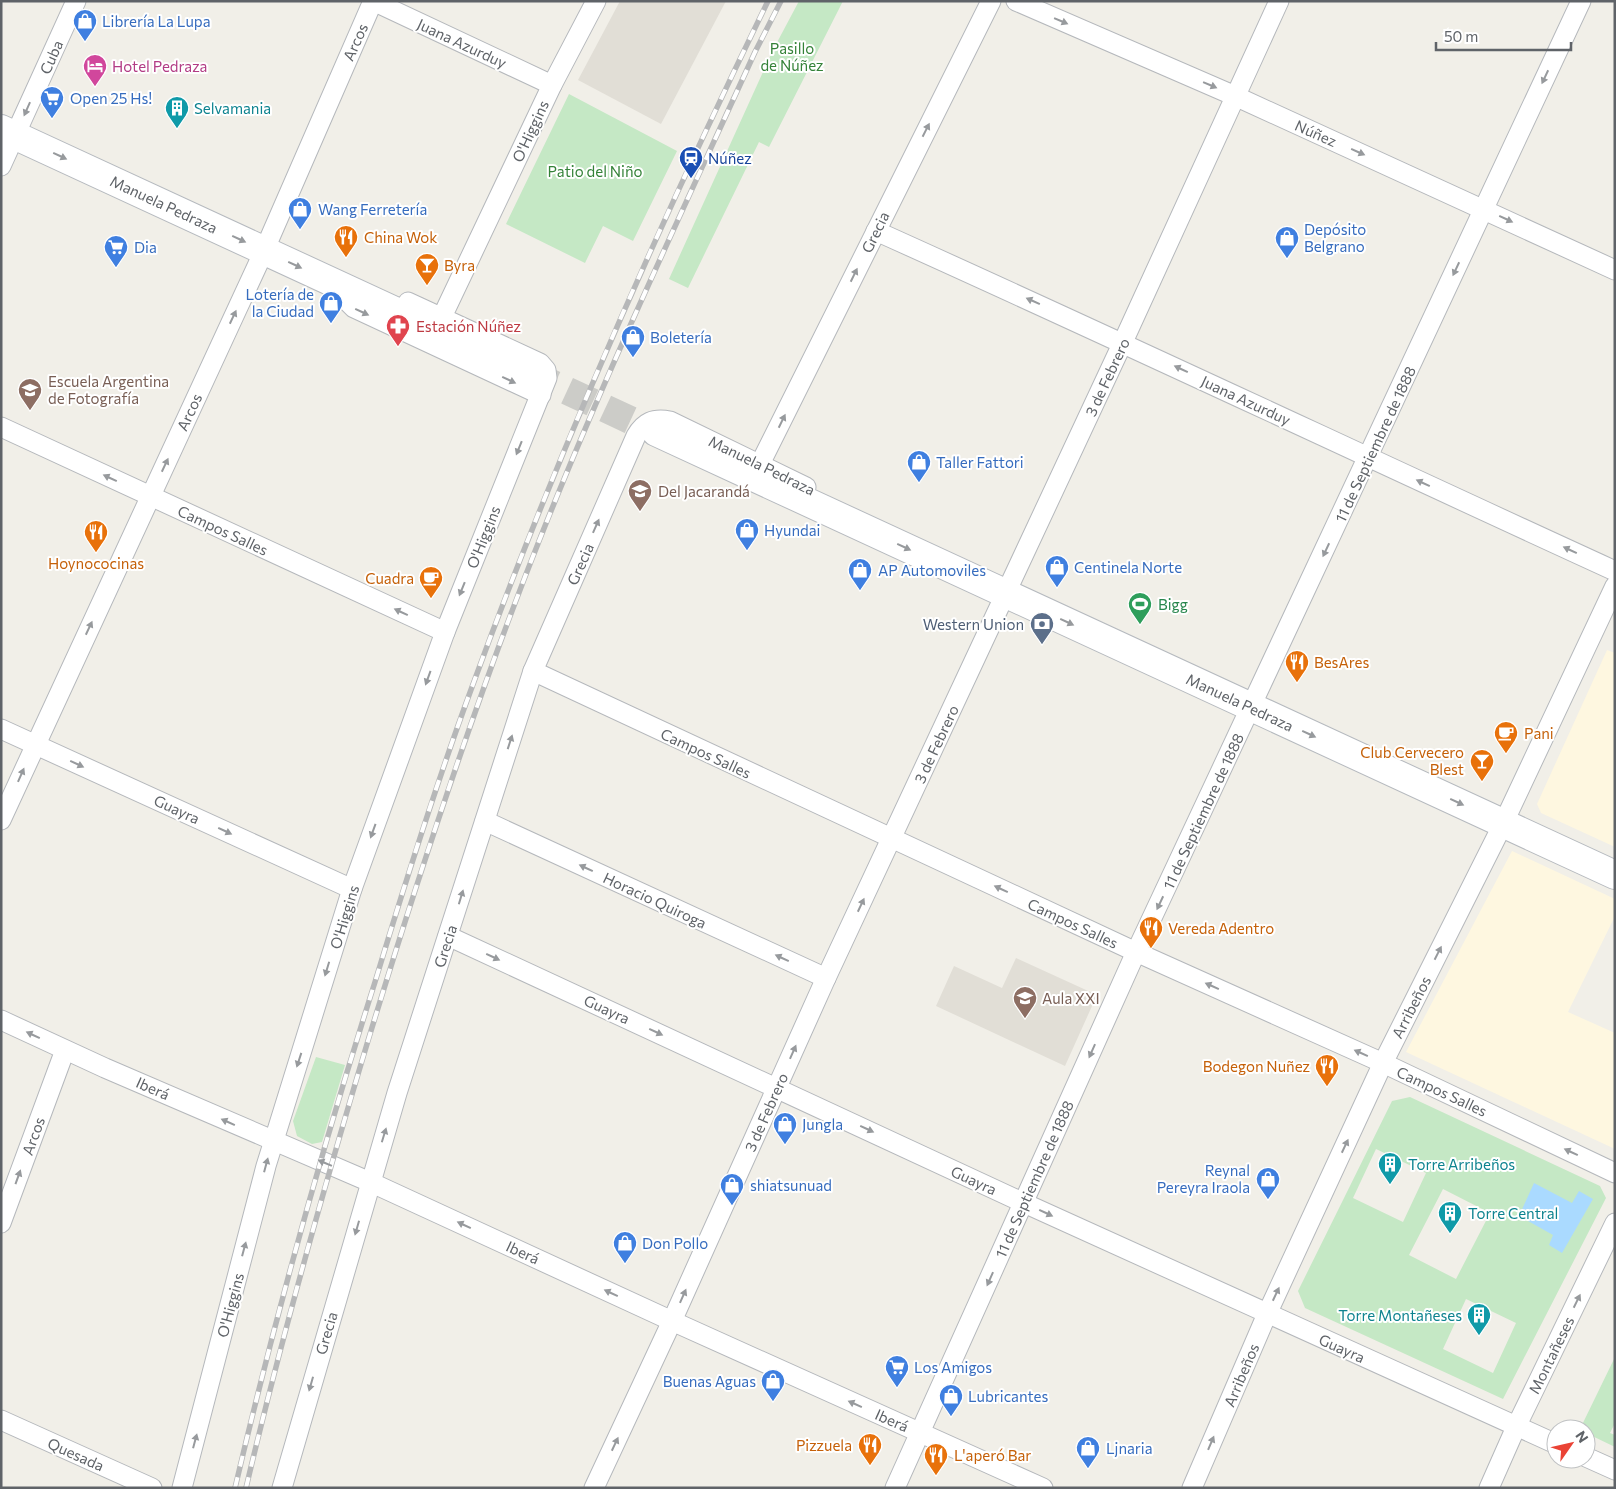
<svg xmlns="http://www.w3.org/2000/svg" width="1616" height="1489" font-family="Commissioner,sans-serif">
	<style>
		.commercial { fill: #fef7e0 }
		.education { fill: #e1ded6 }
		.green { fill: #c5e8c5; fill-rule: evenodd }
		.water { fill: #aadaff }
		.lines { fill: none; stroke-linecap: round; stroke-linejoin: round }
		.secondary-tunnel { stroke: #ccccc8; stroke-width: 28; stroke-dasharray: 28 14; stroke-linecap: butt }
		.street-casing { stroke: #b5b8bc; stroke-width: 21 }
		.secondary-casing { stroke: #b6babf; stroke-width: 30 }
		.street { stroke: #fff; stroke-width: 19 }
		.secondary { stroke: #fff; stroke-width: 28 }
		.rail-casing { stroke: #b6b7b8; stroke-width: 5.5 }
		.rail { stroke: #fff; stroke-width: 4; stroke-dasharray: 11; stroke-linecap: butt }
		.oneway { fill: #979a9d }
		.labels { text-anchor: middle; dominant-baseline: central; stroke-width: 4; stroke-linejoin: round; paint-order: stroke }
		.shop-label { font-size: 15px; fill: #366cbe; stroke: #fff; text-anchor: start }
		.street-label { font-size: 15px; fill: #5f6368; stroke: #fff }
		.park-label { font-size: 15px; fill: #348238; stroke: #fff }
		.hotel-label { font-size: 15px; fill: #b23c85; stroke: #fff; text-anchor: start }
		.culture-label { font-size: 15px; fill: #0d838f; stroke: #fff; text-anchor: start }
		.transit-label { font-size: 15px; fill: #164399; stroke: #fff; text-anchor: start }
		.food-label { font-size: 15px; fill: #c56008; stroke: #fff; text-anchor: start }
		.health-label { font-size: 15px; fill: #be3a42; stroke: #fff; text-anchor: start }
		.education-label { font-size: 15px; fill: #785e54; stroke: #fff; text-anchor: start }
		.leisure-label { font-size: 15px; fill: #27864d; stroke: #fff; text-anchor: start }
		.service-label { font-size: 15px; fill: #4e5e75; stroke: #fff; text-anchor: end }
	</style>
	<rect width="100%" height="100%" fill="#f1efe8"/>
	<!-- commercial -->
	<g class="commercial">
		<polygon points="1607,650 1615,653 1615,847 1541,813 1537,804"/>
		<polygon points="1512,851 1615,899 1615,916 1568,1012 1615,1033 1615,1149 1406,1052"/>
	</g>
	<!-- education -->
	<g class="education">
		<polygon points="620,1 726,1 661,124 578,80"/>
		<polygon points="1016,958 1097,995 1065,1066 936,1006 954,966 1002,988"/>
	</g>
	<!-- green -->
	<g class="green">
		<polygon points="799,1 843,1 769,147 759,142 688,288 669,279 773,50"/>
		<polygon points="569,94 677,151 633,241 603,226 585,263 506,224"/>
		<polygon points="316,1057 345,1065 322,1142 312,1144 297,1136 293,1121"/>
		<path d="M1410 1097 1600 1186 1606 1198 1503 1399 1305 1308 1298 1291 1392 1101ZM1376 1149 1426 1173 1403 1222 1353 1198ZM1443 1189 1490 1213 1456 1279 1409 1255ZM1466 1299 1516 1323 1493 1373 1443 1349Z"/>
		<polygon points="1615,1357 1615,1423 1610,1433 1615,1435 1615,1447 1586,1433 1586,1429 1580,1429"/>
	</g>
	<!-- water -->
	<polygon class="water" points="1534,1183 1572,1203 1579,1191 1593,1199 1562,1253 1549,1245 1553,1235 1519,1216"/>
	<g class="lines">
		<!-- secondary-tunnel -->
		<polyline class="secondary-tunnel" points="529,373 656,432"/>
		<!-- street casing -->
		<g class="street-casing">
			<g id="street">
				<polyline points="373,1 552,85"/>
				<polyline points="1016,1 1235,96 1615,270"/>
				<polyline points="1,166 76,1"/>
				<path d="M876 231C1123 342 1368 458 1615 571"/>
				<polyline points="335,289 354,308 541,395"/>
				<polyline points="442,317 552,85 596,1"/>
				<polyline points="1,427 445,632"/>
				<polyline points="760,464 991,1"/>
				<polyline points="533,671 1136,952 1383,1063 1615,1173"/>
				<polyline points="1,729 352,889"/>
				<polyline points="1,820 264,251 373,1"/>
				<polyline points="485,821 826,978"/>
				<polyline points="448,936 1024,1203 1556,1444"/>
				<polyline points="1,1020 105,1068 370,1182 672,1321 1043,1488"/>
				<polyline points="1,1223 65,1050"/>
				<polyline points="1,1420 152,1488"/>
				<polyline points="1586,1457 1615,1470"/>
				<polyline points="182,1488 266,1166 352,889 445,632 547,378 546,370 540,363 408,302"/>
				<path d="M282 1488 397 1093 533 671 636 436C644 422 653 418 670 421L806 487"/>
				<polyline points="594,1488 672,1321 826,978 1123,342 1279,1"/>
				<polyline points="895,1488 1136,952 1581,1"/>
				<polyline points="1192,1488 1267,1314 1383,1063 1503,824 1615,586"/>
				<polyline points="1489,1488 1516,1427 1615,1223"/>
			</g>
		</g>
		<!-- secondary casing -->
		<g class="secondary-casing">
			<g id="secondary">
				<polyline points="1,129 529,373"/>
				<polyline points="656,432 1615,875"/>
			</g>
		</g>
		<!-- street -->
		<use href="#street" class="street"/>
		<!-- secondary -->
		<use href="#secondary" class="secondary"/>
		<!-- rail casing -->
		<g class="rail-casing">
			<g id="rail">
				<path d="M235 1488C275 1317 322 1149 375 982 405 883 436 784 472 687 557 453 659 225 768 1"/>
				<path d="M246 1488C281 1339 323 1191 367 1044 419 873 475 702 541 536 606 372 682 212 755 52L781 1"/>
			</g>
		</g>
		<!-- rail -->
		<use href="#rail" class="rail"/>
	</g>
	<!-- one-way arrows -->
	<defs><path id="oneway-solid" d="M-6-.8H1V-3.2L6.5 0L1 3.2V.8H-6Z" transform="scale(1.25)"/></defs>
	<g class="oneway">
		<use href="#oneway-solid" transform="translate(1061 21) rotate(23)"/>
		<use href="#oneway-solid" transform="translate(1545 77) rotate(115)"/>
		<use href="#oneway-solid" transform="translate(1210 85) rotate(23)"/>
		<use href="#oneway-solid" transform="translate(27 109) rotate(114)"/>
		<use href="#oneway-solid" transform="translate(926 130) rotate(-63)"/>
		<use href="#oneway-solid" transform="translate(1358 152) rotate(24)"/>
		<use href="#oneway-solid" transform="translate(60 156) rotate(25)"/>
		<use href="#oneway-solid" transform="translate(1506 219) rotate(25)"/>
		<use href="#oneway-solid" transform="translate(239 239) rotate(25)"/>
		<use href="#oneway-solid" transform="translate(295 265) rotate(25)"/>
		<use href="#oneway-solid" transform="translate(1456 269) rotate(115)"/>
		<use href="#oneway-solid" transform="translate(854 275) rotate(-64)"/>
		<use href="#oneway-solid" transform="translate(1033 301) rotate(-156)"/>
		<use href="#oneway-solid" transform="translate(362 312) rotate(25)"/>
		<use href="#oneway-solid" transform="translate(233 317) rotate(-65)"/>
		<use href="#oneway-solid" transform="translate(1181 369) rotate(-155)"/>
		<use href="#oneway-solid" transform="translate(509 380) rotate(25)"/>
		<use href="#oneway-solid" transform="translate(782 421) rotate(-64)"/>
		<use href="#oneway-solid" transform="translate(519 448) rotate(112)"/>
		<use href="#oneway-solid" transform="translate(165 465) rotate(-65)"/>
		<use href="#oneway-solid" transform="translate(110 478) rotate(-155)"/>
		<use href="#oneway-solid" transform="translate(1423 483) rotate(-155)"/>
		<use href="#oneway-solid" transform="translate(596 526) rotate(-66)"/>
		<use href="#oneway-solid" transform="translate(904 547) rotate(25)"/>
		<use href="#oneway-solid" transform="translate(1326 550) rotate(115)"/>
		<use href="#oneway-solid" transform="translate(1570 550) rotate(-155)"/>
		<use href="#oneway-solid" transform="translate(462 589) rotate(112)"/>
		<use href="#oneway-solid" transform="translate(401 612) rotate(-155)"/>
		<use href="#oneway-solid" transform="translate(1067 622) rotate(25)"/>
		<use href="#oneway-solid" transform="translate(89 628) rotate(-65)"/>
		<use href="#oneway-solid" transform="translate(428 678) rotate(110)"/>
		<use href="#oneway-solid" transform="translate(1309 734) rotate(25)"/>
		<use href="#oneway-solid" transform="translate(510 742) rotate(-72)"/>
		<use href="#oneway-solid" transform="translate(77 764) rotate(25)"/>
		<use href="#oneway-solid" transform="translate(21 775) rotate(-66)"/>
		<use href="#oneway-solid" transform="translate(1457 802) rotate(25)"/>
		<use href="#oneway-solid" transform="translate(225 831) rotate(25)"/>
		<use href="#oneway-solid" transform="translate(373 831) rotate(110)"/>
		<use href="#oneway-solid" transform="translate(586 868) rotate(-155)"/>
		<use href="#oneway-solid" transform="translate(1001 889) rotate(-155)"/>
		<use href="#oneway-solid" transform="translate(461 897) rotate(-73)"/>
		<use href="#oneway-solid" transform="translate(1160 903) rotate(115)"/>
		<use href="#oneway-solid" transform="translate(861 905) rotate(-65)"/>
		<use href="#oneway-solid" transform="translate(1438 953) rotate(-63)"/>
		<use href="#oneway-solid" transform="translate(493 957) rotate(25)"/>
		<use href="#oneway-solid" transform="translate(782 958) rotate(-155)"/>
		<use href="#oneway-solid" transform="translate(327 969) rotate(107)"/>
		<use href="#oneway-solid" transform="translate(1212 986) rotate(-156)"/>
		<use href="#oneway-solid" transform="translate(656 1032) rotate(25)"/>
		<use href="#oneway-solid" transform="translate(33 1035) rotate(-155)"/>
		<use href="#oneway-solid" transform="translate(1092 1051) rotate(114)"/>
		<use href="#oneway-solid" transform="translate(793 1052) rotate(-66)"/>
		<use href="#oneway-solid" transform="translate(1361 1053) rotate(-156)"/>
		<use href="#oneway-solid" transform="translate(299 1060) rotate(108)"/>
		<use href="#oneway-solid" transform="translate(228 1122) rotate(-156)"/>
		<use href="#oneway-solid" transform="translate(867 1129) rotate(25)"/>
		<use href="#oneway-solid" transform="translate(384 1135) rotate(-73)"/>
		<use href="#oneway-solid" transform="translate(1345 1146) rotate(-65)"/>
		<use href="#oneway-solid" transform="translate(1571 1152) rotate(-155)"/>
		<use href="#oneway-solid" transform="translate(325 1163) rotate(-157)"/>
		<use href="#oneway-solid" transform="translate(266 1165) rotate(-75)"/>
		<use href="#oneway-solid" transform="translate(18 1177) rotate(-70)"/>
		<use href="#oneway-solid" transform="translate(1046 1213) rotate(25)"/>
		<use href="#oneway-solid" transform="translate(464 1225) rotate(-155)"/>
		<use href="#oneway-solid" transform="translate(357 1228) rotate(106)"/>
		<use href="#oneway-solid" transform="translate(244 1249) rotate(-75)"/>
		<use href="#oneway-solid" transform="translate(990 1279) rotate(114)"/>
		<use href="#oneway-solid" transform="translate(611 1293) rotate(-155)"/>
		<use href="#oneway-solid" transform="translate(1276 1294) rotate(-65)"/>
		<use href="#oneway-solid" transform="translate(683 1296) rotate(-66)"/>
		<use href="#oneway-solid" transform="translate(1577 1301) rotate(-64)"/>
		<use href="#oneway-solid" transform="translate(311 1384) rotate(106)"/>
		<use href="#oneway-solid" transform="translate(855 1404) rotate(-156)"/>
		<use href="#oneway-solid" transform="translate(195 1441) rotate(-75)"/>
		<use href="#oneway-solid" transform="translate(1211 1443) rotate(-67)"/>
		<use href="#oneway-solid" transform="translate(615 1444) rotate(-65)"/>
	</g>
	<!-- icons -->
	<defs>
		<g id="shop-pin" transform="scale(1.25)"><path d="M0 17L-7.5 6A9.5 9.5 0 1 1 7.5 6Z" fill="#3f7fe0" stroke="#fff"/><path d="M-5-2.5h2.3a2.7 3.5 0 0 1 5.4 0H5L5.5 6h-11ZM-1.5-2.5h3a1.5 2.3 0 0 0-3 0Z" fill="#fff"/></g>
		<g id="hotel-pin" transform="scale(1.25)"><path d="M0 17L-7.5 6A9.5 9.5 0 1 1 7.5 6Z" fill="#d1479c" stroke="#fff"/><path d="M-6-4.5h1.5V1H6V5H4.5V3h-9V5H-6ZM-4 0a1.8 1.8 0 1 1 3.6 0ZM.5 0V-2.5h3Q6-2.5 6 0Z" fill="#fff"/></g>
		<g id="supermarket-pin" transform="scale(1.25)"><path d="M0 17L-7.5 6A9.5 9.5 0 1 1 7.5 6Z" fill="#3f7fe0" stroke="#fff"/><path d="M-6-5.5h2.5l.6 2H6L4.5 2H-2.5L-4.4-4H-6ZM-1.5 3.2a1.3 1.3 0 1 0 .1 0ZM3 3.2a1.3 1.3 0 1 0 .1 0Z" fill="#fff"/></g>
		<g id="building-pin" transform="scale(1.25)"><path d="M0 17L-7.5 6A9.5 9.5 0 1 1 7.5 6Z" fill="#0f9aa8" stroke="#fff"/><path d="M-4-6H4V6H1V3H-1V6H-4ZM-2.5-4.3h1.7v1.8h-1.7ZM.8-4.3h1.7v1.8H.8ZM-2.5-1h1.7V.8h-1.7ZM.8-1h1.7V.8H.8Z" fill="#fff"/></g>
		<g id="station-pin" transform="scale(1.25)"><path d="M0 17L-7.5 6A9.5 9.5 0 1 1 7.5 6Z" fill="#1a4fb4" stroke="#fff"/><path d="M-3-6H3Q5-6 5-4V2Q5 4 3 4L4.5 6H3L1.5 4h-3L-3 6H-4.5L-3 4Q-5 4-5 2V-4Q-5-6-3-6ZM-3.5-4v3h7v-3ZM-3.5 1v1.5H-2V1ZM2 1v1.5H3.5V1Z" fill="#fff"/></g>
		<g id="restaurant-pin" transform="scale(1.25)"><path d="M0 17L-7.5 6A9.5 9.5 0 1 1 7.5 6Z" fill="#e8710a" stroke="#fff"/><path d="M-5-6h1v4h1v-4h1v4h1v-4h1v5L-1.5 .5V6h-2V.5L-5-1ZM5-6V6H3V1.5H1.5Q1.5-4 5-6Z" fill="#fff"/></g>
		<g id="bar-pin" transform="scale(1.25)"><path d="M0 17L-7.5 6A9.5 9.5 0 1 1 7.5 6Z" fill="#e8710a" stroke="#fff"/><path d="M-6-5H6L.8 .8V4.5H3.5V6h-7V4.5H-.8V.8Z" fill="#fff"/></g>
		<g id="pharmacy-pin" transform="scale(1.25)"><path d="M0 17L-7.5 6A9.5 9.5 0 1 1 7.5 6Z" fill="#e0444e" stroke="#fff"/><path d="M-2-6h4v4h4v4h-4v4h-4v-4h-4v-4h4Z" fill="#fff"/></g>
		<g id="school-pin" transform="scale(1.25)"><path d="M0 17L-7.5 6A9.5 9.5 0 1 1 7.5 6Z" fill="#8d6e63" stroke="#fff"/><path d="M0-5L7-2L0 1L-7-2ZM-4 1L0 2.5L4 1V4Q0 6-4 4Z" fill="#fff"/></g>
		<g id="cafe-pin" transform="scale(1.25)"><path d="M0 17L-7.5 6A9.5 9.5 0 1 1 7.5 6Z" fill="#e8710a" stroke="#fff"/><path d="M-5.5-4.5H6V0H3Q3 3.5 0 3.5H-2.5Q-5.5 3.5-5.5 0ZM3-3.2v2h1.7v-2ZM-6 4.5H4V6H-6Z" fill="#fff"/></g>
		<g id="stadium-pin" transform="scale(1.25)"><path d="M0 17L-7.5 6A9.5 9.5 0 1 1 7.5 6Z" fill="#2e9e5b" stroke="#fff"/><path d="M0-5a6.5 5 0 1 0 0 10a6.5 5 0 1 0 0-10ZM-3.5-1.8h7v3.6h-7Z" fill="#fff"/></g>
		<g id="bank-pin" transform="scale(1.25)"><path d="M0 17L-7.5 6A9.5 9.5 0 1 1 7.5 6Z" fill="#5c6f8a" stroke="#fff"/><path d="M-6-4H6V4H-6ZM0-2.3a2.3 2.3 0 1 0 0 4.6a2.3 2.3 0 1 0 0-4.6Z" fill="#fff"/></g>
	</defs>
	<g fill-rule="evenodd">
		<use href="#shop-pin" x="85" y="21"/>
		<use href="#hotel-pin" x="95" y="66"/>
		<use href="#supermarket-pin" x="52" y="98"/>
		<use href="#building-pin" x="177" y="108"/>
		<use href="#station-pin" x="691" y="158"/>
		<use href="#shop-pin" x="300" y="209"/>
		<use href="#restaurant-pin" x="346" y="237"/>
		<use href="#shop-pin" x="1287" y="238"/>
		<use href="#supermarket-pin" x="116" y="247"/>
		<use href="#bar-pin" x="427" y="265"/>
		<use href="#shop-pin" x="331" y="303"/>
		<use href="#pharmacy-pin" x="398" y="326"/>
		<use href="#shop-pin" x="633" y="337"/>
		<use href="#school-pin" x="30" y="390"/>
		<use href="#shop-pin" x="919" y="462"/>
		<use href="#school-pin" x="640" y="491"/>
		<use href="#shop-pin" x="747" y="530"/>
		<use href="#restaurant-pin" x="96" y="532"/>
		<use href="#shop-pin" x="1057" y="567"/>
		<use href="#shop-pin" x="860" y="570"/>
		<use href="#cafe-pin" x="431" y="578"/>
		<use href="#stadium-pin" x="1140" y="604"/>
		<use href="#bank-pin" x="1042" y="624"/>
		<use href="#restaurant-pin" x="1297" y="662"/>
		<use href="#cafe-pin" x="1506" y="733"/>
		<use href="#bar-pin" x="1482" y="761"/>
		<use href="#restaurant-pin" x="1151" y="928"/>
		<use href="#school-pin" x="1025" y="998"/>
		<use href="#restaurant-pin" x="1327" y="1066"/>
		<use href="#shop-pin" x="785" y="1124"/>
		<use href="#building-pin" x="1390" y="1164"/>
		<use href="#shop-pin" x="1268" y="1179"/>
		<use href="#shop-pin" x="732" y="1185"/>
		<use href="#building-pin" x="1450" y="1213"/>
		<use href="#shop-pin" x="625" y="1243"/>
		<use href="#building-pin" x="1479" y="1315"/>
		<use href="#supermarket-pin" x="897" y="1367"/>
		<use href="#shop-pin" x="773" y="1381"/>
		<use href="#shop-pin" x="951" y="1396"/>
		<use href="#restaurant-pin" x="870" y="1445"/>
		<use href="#shop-pin" x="1088" y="1448"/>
		<use href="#restaurant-pin" x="936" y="1455"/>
	</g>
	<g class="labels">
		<!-- shop labels -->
		<g class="shop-label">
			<text x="102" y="21">Librería La Lupa</text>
			<text x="70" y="98">Open 25 Hs!</text>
			<text x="318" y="209">Wang Ferretería</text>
			<text x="1304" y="229">Depósito<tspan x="1304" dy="17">Belgrano</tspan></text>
			<text x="134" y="247">Dia</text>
			<text x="314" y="294" text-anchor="end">Lotería de<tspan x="314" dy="17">la Ciudad</tspan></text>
			<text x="650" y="337">Boletería</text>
			<text x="936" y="462">Taller Fattori</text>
			<text x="764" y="530">Hyundai</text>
			<text x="1074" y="567">Centinela Norte</text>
			<text x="878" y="570">AP Automoviles</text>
			<text x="802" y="1124">Jungla</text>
			<text x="1250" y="1170" text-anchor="end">Reynal<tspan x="1250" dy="17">Pereyra Iraola</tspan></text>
			<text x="750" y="1185">shiatsunuad</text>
			<text x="642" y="1243">Don Pollo</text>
			<text x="914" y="1367">Los Amigos</text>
			<text x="756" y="1381" text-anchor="end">Buenas Aguas</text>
			<text x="968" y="1396">Lubricantes</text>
			<text x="1106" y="1448">Ljnaria</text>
		</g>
		<!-- street labels -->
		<g class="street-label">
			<text transform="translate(355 42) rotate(-66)">Arcos</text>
			<text transform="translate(462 43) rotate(25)">Juana Azurduy</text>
			<text transform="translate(51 57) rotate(-66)">Cuba</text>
			<text transform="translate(530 131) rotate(-65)">O'Higgins</text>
			<text transform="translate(1316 133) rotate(24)">Núñez</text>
			<text transform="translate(164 204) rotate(25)">Manuela Pedraza</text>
			<text transform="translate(875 232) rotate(-64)">Grecia</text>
			<text transform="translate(1107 377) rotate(-65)">3 de Febrero</text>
			<text transform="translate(1246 400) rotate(25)">Juana Azurduy</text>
			<text transform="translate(189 412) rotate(-65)">Arcos</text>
			<text transform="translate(1375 444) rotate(-65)">11 de Septiembre de 1888</text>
			<text transform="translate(762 465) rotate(26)">Manuela Pedraza</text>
			<text transform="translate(223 530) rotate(25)">Campos Salles</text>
			<text transform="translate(483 537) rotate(-68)">O'Higgins</text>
			<text transform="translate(580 564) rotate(-66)">Grecia</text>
			<text transform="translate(1240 702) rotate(25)">Manuela Pedraza</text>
			<text transform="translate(936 744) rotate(-65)">3 de Febrero</text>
			<text transform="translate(706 753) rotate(25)">Campos Salles</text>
			<text transform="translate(177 809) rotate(25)">Guayra</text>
			<text transform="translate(1203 811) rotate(-65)">11 de Septiembre de 1888</text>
			<text transform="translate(655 900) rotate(25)">Horacio Quiroga</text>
			<text transform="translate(344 917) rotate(-73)">O'Higgins</text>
			<text transform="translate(1073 923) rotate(25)">Campos Salles</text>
			<text transform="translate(445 946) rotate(-72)">Grecia</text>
			<text transform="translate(1411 1007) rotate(-63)">Arribeños</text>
			<text transform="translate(607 1009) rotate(25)">Guayra</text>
			<text transform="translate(153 1088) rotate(24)">Iberá</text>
			<text transform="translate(1442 1091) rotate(25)">Campos Salles</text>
			<text transform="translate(766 1112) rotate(-66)">3 de Febrero</text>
			<text transform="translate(33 1136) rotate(-70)">Arcos</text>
			<text transform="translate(1034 1179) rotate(-66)">11 de Septiembre de 1888</text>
			<text transform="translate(974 1180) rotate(25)">Guayra</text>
			<text transform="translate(523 1252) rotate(25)">Iberá</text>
			<text transform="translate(230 1305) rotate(-75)">O'Higgins</text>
			<text transform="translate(326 1333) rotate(-74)">Grecia</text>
			<text transform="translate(1342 1348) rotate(24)">Guayra</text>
			<text transform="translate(1551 1355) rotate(-64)">Montañeses</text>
			<text transform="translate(1241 1375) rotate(-67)">Arribeños</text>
			<text transform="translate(892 1420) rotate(24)">Iberá</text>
			<text transform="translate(76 1454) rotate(24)">Quesada</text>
		</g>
		<!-- park labels -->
		<g class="park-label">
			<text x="792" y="48">Pasillo<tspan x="792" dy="17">de Núñez</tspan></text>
			<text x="595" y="171">Patio del Niño</text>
		</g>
		<!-- hotel labels -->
		<g class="hotel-label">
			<text x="112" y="66">Hotel Pedraza</text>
		</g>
		<!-- culture labels -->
		<g class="culture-label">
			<text x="194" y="108">Selvamania</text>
			<text x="1408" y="1164">Torre Arribeños</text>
			<text x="1468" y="1213">Torre Central</text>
			<text x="1462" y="1315" text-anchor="end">Torre Montañeses</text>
		</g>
		<!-- transit labels -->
		<g class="transit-label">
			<text x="708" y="158">Núñez</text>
		</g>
		<!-- food labels -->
		<g class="food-label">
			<text x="364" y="237">China Wok</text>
			<text x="444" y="265">Byra</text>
			<text x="96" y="563" text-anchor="middle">Hoynococinas</text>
			<text x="414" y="578" text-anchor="end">Cuadra</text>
			<text x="1314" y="662">BesAres</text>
			<text x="1524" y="733">Pani</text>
			<text x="1464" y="752" text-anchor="end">Club Cervecero<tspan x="1464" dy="17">Blest</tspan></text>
			<text x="1168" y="928">Vereda Adentro</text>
			<text x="1310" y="1066" text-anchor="end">Bodegon Nuñez</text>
			<text x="852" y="1445" text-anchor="end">Pizzuela</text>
			<text x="954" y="1455">L'aperó Bar</text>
		</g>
		<!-- health labels -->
		<g class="health-label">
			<text x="416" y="326">Estación Núñez</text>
		</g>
		<!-- education labels -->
		<g class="education-label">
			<text x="48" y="381">Escuela Argentina<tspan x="48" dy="17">de Fotografía</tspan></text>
			<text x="658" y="491">Del Jacarandá</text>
			<text x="1042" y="998">Aula XXI</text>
		</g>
		<!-- leisure labels -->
		<g class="leisure-label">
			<text x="1158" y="604">Bigg</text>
		</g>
		<!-- service labels -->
		<g class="service-label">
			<text x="1024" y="624">Western Union</text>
		</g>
	</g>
	<!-- border -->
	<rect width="1616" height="1489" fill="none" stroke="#5f6368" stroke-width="5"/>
	<!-- north arrow -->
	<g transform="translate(1571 1444) rotate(56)"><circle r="24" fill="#ffffff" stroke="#bfc1c3"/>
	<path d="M0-4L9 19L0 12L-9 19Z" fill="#ea4335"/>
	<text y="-8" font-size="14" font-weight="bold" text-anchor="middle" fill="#5f6368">N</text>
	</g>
	<!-- scale -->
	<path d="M1436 42v8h135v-8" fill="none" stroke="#5f6368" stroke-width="2.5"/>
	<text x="1444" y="42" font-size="15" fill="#5f6368" stroke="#ffffff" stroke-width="4" paint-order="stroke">50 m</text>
</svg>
